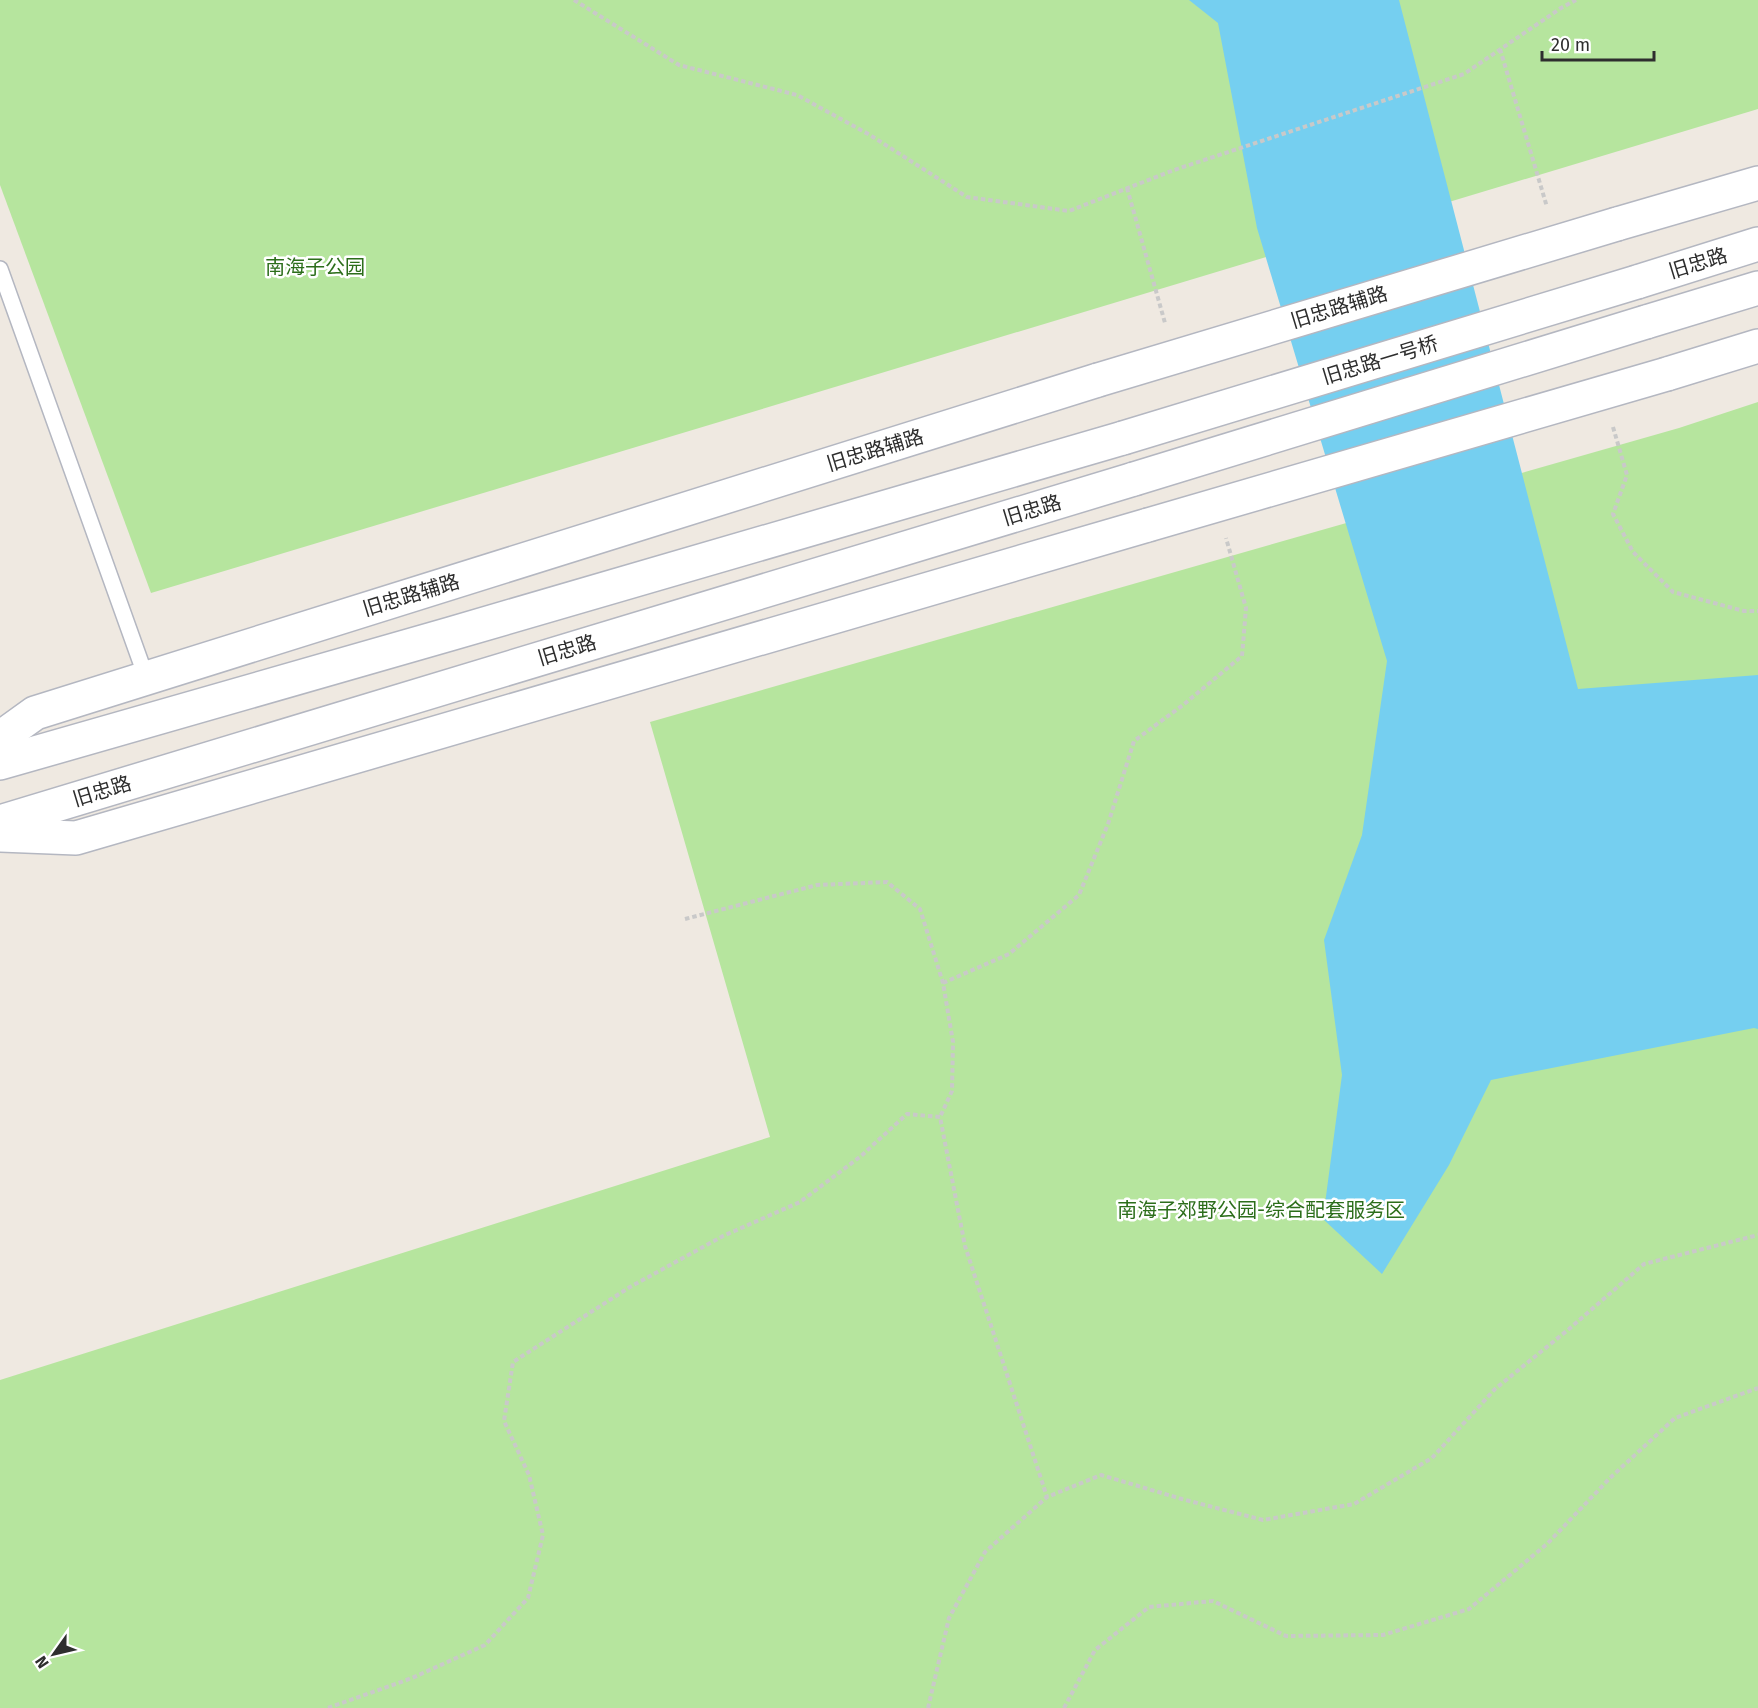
<svg xmlns="http://www.w3.org/2000/svg" width="1758" height="1708" font-family="'Fira Sans','Noto Sans SC',sans-serif">
	<style>
		.green { fill: #b6e59e }
		.water { fill: #75cff0 }
		.lines { fill: none; stroke-linecap: round; stroke-linejoin: round }
		.lane-casing { stroke: #b4b7c1; stroke-width: 18 }
		.secondary-casing { stroke: #b4b7c1; stroke-width: 36 }
		.path { stroke: #c9c9c9; stroke-width: 4; stroke-dasharray: 4.5 3; stroke-linecap: butt }
		.lane { stroke: #fff; stroke-width: 15 }
		.secondary { stroke: #fff; stroke-width: 33 }
		.secondary-bridge-casing { stroke: #b4b7c1; stroke-width: 36; stroke-linecap: butt }
		.secondary-bridge { stroke: #fff; stroke-width: 33 }
		.labels { text-anchor: middle; dominant-baseline: central; stroke-width: 5; stroke-linejoin: round; paint-order: stroke }
		.street-label { font-size: 20px; fill: #2e2e2e; stroke: #fff }
		.park-label { font-size: 20px; fill: #2c6e1b; stroke: #fff }
	</style>
	<rect width="100%" height="100%" fill="#efe9e1"/>
	<!-- green -->
	<g class="green">
		<polygon points="0,0 1758,0 1758,109 151,593 0,185"/>
		<polygon points="1758,402 1758,1708 0,1708 0,1380 770,1137 650,722 1679,428"/>
	</g>
	<!-- water -->
	<polygon class="water" points="1189,0 1399,0 1578,689 1758,675 1758,1029 1754,1028 1491,1080 1449,1165 1382,1274 1323,1219 1342,1075 1324,940 1362,835 1387,661 1257,228 1218,23"/>
	<g class="lines">
		<!-- lane casing -->
		<g class="lane-casing">
			<polyline id="lane" points="0,269 146,677"/>
		</g>
		<!-- secondary casing -->
		<g class="secondary-casing">
			<g id="secondary">
				<polyline points="1617,224 1758,183"/>
				<polyline points="1637,282 1758,244"/>
				<polyline points="1646,322 1758,288"/>
				<polyline points="1667,374 1758,346"/>
				<polyline points="0,738 35,713 1098,380"/>
				<polyline points="0,763 450,634 1123,438"/>
				<polyline points="0,822 1134,479"/>
				<polyline points="0,835 76,838 1148,525"/>
			</g>
		</g>
		<!-- path -->
		<g class="path">
			<polyline points="574,0 679,65 797,95 870,135 967,197 1069,211 1174,170 1464,74 1561,8 1576,0"/>
			<polyline points="1500,49 1547,207"/>
			<polyline points="1127,188 1165,323"/>
			<polyline points="1613,427 1627,475 1613,514 1633,552 1673,592 1744,611 1758,611"/>
			<polyline points="685,919 817,885 887,882 920,909 943,983 953,1042 952,1091 940,1117"/>
			<polyline points="943,983 1009,954 1079,895 1108,824 1134,741 1183,705 1242,656 1246,608 1226,538"/>
			<polyline points="328,1708 412,1678 485,1645 528,1598 543,1535 529,1475 504,1421 513,1362 630,1287 723,1236 800,1202 861,1156 907,1114 940,1117 965,1246 1047,1497"/>
			<polyline points="928,1708 949,1618 985,1552 1047,1497 1101,1475 1182,1499 1263,1520 1354,1504 1432,1458 1495,1389 1569,1329 1644,1264 1758,1235"/>
			<polyline points="1064,1708 1095,1650 1149,1607 1213,1601 1286,1636 1383,1635 1469,1609 1547,1544 1610,1478 1675,1418 1758,1388"/>
		</g>
		<!-- lane -->
		<use href="#lane" class="lane"/>
		<!-- secondary -->
		<use href="#secondary" class="secondary"/>
		<!-- secondary-bridge casing -->
		<g class="secondary-bridge-casing">
			<g id="secondary-bridge">
				<polyline points="1098,380 1617,224"/>
				<polyline points="1123,438 1637,282"/>
				<polyline points="1134,479 1646,322"/>
				<polyline points="1148,525 1667,374"/>
			</g>
		</g>
		<!-- secondary-bridge -->
		<use href="#secondary-bridge" class="secondary-bridge"/>
	</g>
	<g class="labels">
		<!-- street labels -->
		<g class="street-label">
			<text transform="translate(1698 263) rotate(-17)">旧忠路</text>
			<text transform="translate(1339 307) rotate(-17)">旧忠路辅路</text>
			<text transform="translate(1380 360) rotate(-17)">旧忠路一号桥</text>
			<text transform="translate(875 450) rotate(-17)">旧忠路辅路</text>
			<text transform="translate(1032 510) rotate(-17)">旧忠路</text>
			<text transform="translate(411 595) rotate(-17)">旧忠路辅路</text>
			<text transform="translate(567 650) rotate(-17)">旧忠路</text>
			<text transform="translate(102 791) rotate(-17)">旧忠路</text>
		</g>
		<!-- park labels -->
		<g class="park-label">
			<text x="315" y="267">南海子公园</text>
			<text x="1261" y="1210">南海子郊野公园-综合配套服务区</text>
		</g>
	</g>
	<!-- north arrow -->
	<g transform="translate(54 1654) rotate(236)" stroke="#ffffff" stroke-width="4.5" paint-order="stroke">
	<path d="M0-4.5L10 22L0 15L-10 22Z" fill="#2e2e2e"/>
	<text y="-9" font-size="16" font-weight="bold" text-anchor="middle" fill="#2e2e2e">N</text>
	</g>
	<!-- scale -->
	<path d="M1542 51v9h112v-9" fill="none" stroke="#2e2e2e" stroke-width="3"/>
	<text x="1551" y="51" font-size="18" fill="#2e2e2e" stroke="#ffffff" stroke-width="4.5" paint-order="stroke">20 m</text>
</svg>
